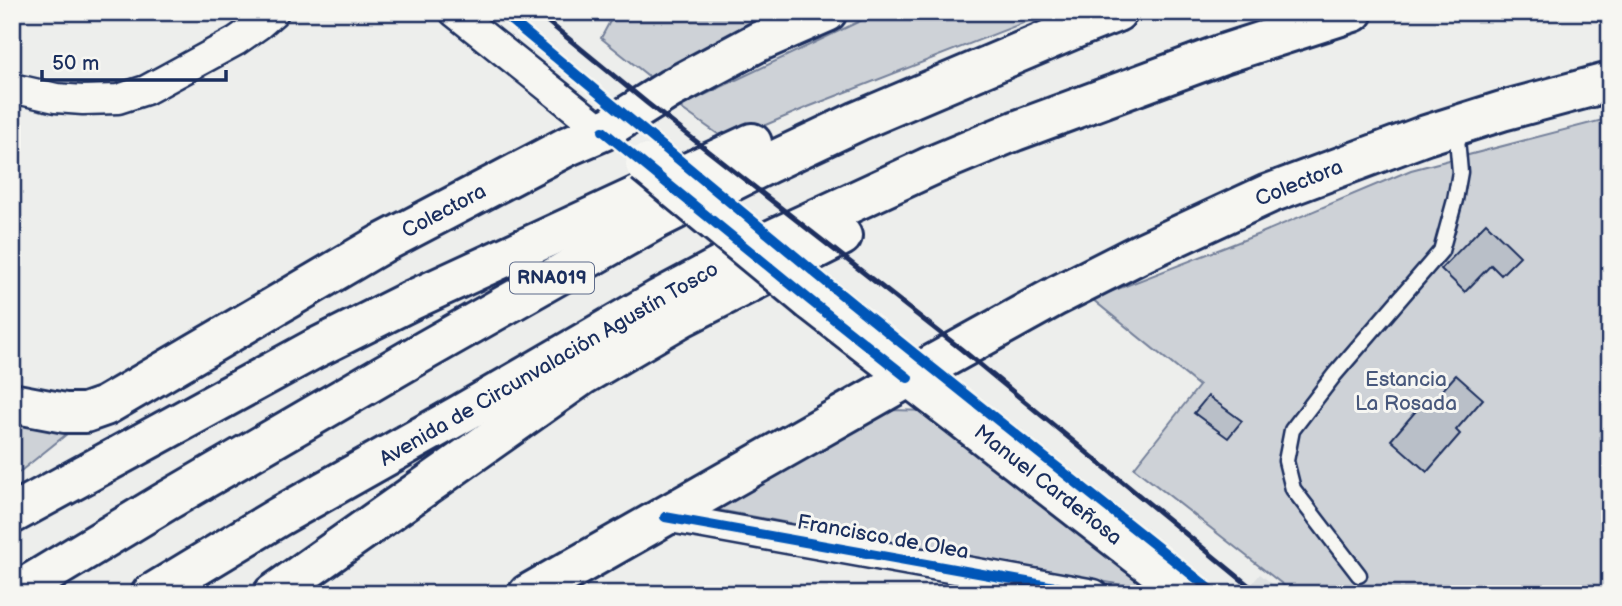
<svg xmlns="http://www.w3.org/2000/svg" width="1622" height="606" font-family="'Balsamiq Sans',sans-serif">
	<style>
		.built { fill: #dde0e1 }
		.green { fill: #ced2d7; stroke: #74809a; stroke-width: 2 }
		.building { fill: #b9bfc8; stroke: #1b2f5e; stroke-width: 2 }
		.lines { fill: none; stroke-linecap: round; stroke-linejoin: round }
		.lane-casing { stroke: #1b2f5e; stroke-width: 19 }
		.street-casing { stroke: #1b2f5e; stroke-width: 33 }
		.secondary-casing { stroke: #1b2f5e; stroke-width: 44 }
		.highway-casing { stroke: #1b2f5e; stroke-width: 44 }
		.lane { stroke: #f6f6f2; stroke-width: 14 }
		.street { stroke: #f6f6f2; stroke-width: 28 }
		.secondary { stroke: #f6f6f2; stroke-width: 38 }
		.highway { stroke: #f6f6f2; stroke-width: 38 }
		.rail { stroke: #1b2f5e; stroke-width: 5 }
		.secondary-bridge-casing { stroke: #1b2f5e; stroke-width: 44; stroke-linecap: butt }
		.secondary-bridge { stroke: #f6f6f2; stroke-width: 38 }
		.cycleway-casing { stroke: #f6f6f2; stroke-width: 15 }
		.cycleway { stroke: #0057b8; stroke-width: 10 }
		.labels { text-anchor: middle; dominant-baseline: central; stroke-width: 6; stroke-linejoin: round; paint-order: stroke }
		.shield { fill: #f6f6f2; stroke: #5d6b8a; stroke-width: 2 }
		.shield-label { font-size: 19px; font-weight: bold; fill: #1b2f5e }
		.street-label { font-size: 21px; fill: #1b2f5e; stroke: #f6f6f2 }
		.park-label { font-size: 21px; fill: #48587c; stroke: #f6f6f2 }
	</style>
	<rect width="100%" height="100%" fill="#edeeec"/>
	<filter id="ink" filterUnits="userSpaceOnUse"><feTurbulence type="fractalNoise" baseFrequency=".0143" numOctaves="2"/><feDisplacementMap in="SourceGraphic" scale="14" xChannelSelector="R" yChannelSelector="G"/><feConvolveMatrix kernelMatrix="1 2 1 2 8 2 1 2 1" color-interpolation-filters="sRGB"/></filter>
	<g filter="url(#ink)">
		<!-- built -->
		<polygon class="built" points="1260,574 1285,594 1244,594"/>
		<!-- green -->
		<g class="green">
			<polygon points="615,12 786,12 651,78 601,38"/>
			<polygon points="879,12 1051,12 808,107 728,141 679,107"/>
			<polygon points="1610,118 1610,594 1295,594 1134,468 1199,386 1092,299 1259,234 1411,170"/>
			<polygon points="889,410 933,411 1165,593 713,509"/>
			<polygon points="12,423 68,433 12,478"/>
		</g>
		<!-- building -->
		<g class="building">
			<polygon points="1486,223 1520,256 1501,275 1491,265 1465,292 1441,269"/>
			<polygon points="1456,375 1483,399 1456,430 1460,434 1427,472 1391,440 1421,405 1426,409"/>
			<polygon points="1208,396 1242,421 1228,438 1194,413"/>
		</g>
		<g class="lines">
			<!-- lane casing -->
			<g class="lane-casing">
				<polyline id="lane" points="1359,575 1293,489 1286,461 1292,430 1335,374 1441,251 1455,200 1460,172 1456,127"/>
			</g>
			<!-- street casing -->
			<g class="street-casing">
				<g id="street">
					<polyline points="454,12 603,131"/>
					<polyline points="12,88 56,98 83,100 118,99 146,90 236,41 259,25 274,12"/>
					<polyline points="665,517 1094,594"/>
				</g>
			</g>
			<!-- secondary casing -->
			<g class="secondary-casing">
				<g id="secondary">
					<polyline points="811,301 1188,594"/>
					<polyline points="12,403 65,413 85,413 105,406 381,244 568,146 603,131 670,89 758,42 827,12"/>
					<polyline points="528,594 908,378 1056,296 1143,252 1268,194 1426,135 1502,111 1610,82"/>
				</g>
			</g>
			<!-- highway casing -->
			<g class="highway-casing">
				<g id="highway">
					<polyline points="12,514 314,349 412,300 752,143"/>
					<polyline points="13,594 165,502 426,350 657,219 769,163 858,121 1079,27 1117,12"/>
					<polyline points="151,594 280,516 461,414 659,299 762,244 931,166 1015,131 1223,54 1353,12"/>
					<polyline points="273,594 583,375 682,317 842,236"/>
				</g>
			</g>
			<!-- lane -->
			<use href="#lane" class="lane"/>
			<!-- street -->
			<use href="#street" class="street"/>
			<!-- secondary -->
			<use href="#secondary" class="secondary"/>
			<!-- highway -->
			<use href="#highway" class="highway"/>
			<!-- rail -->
			<polyline class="rail" points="536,12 647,103 961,349 1259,594"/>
			<!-- secondary-bridge casing -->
			<g class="secondary-bridge-casing">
				<polyline id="secondary-bridge" points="645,164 811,301"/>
			</g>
			<!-- secondary-bridge -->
			<use href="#secondary-bridge" class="secondary-bridge"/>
			<!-- cycleway casing -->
			<g class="cycleway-casing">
				<g id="cycleway">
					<path d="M501 12C612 103 721 195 831 286 958 390 1088 491 1216 594"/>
					<polyline points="603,131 811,301 908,378"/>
					<polyline points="665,517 1094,594"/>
				</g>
			</g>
			<!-- cycleway -->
			<use href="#cycleway" class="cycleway"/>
		</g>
	</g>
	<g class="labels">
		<!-- shield labels -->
		<rect class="shield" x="510" y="262.5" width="84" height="31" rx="5"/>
		<g class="shield-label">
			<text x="552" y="278">RNA019</text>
		</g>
		<!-- street labels -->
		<g class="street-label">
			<text transform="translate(1299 183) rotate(-22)">Colectora</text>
			<text transform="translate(444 211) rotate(-28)">Colectora</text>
			<text transform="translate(549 364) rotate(-30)">Avenida de Circunvalación Agustín Tosco</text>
			<text transform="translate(1048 485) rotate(38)">Manuel Cardeñosa</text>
			<text transform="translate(883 537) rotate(10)">Francisco de Olea</text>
		</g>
		<!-- park labels -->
		<g class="park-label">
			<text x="1406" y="379">Estancia<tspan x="1406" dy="24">La Rosada</tspan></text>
		</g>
	</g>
	<!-- margin -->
	<rect width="1622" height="606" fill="none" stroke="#f6f6f2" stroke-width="42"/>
	<rect x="21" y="21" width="1580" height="564" fill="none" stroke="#1b2f5e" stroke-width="2.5" filter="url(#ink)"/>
	<!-- scale -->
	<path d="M42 70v10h184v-10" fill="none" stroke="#1b2f5e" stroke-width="3.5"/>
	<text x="52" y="70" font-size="21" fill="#1b2f5e" stroke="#f6f6f2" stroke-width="5" paint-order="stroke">50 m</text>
</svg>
